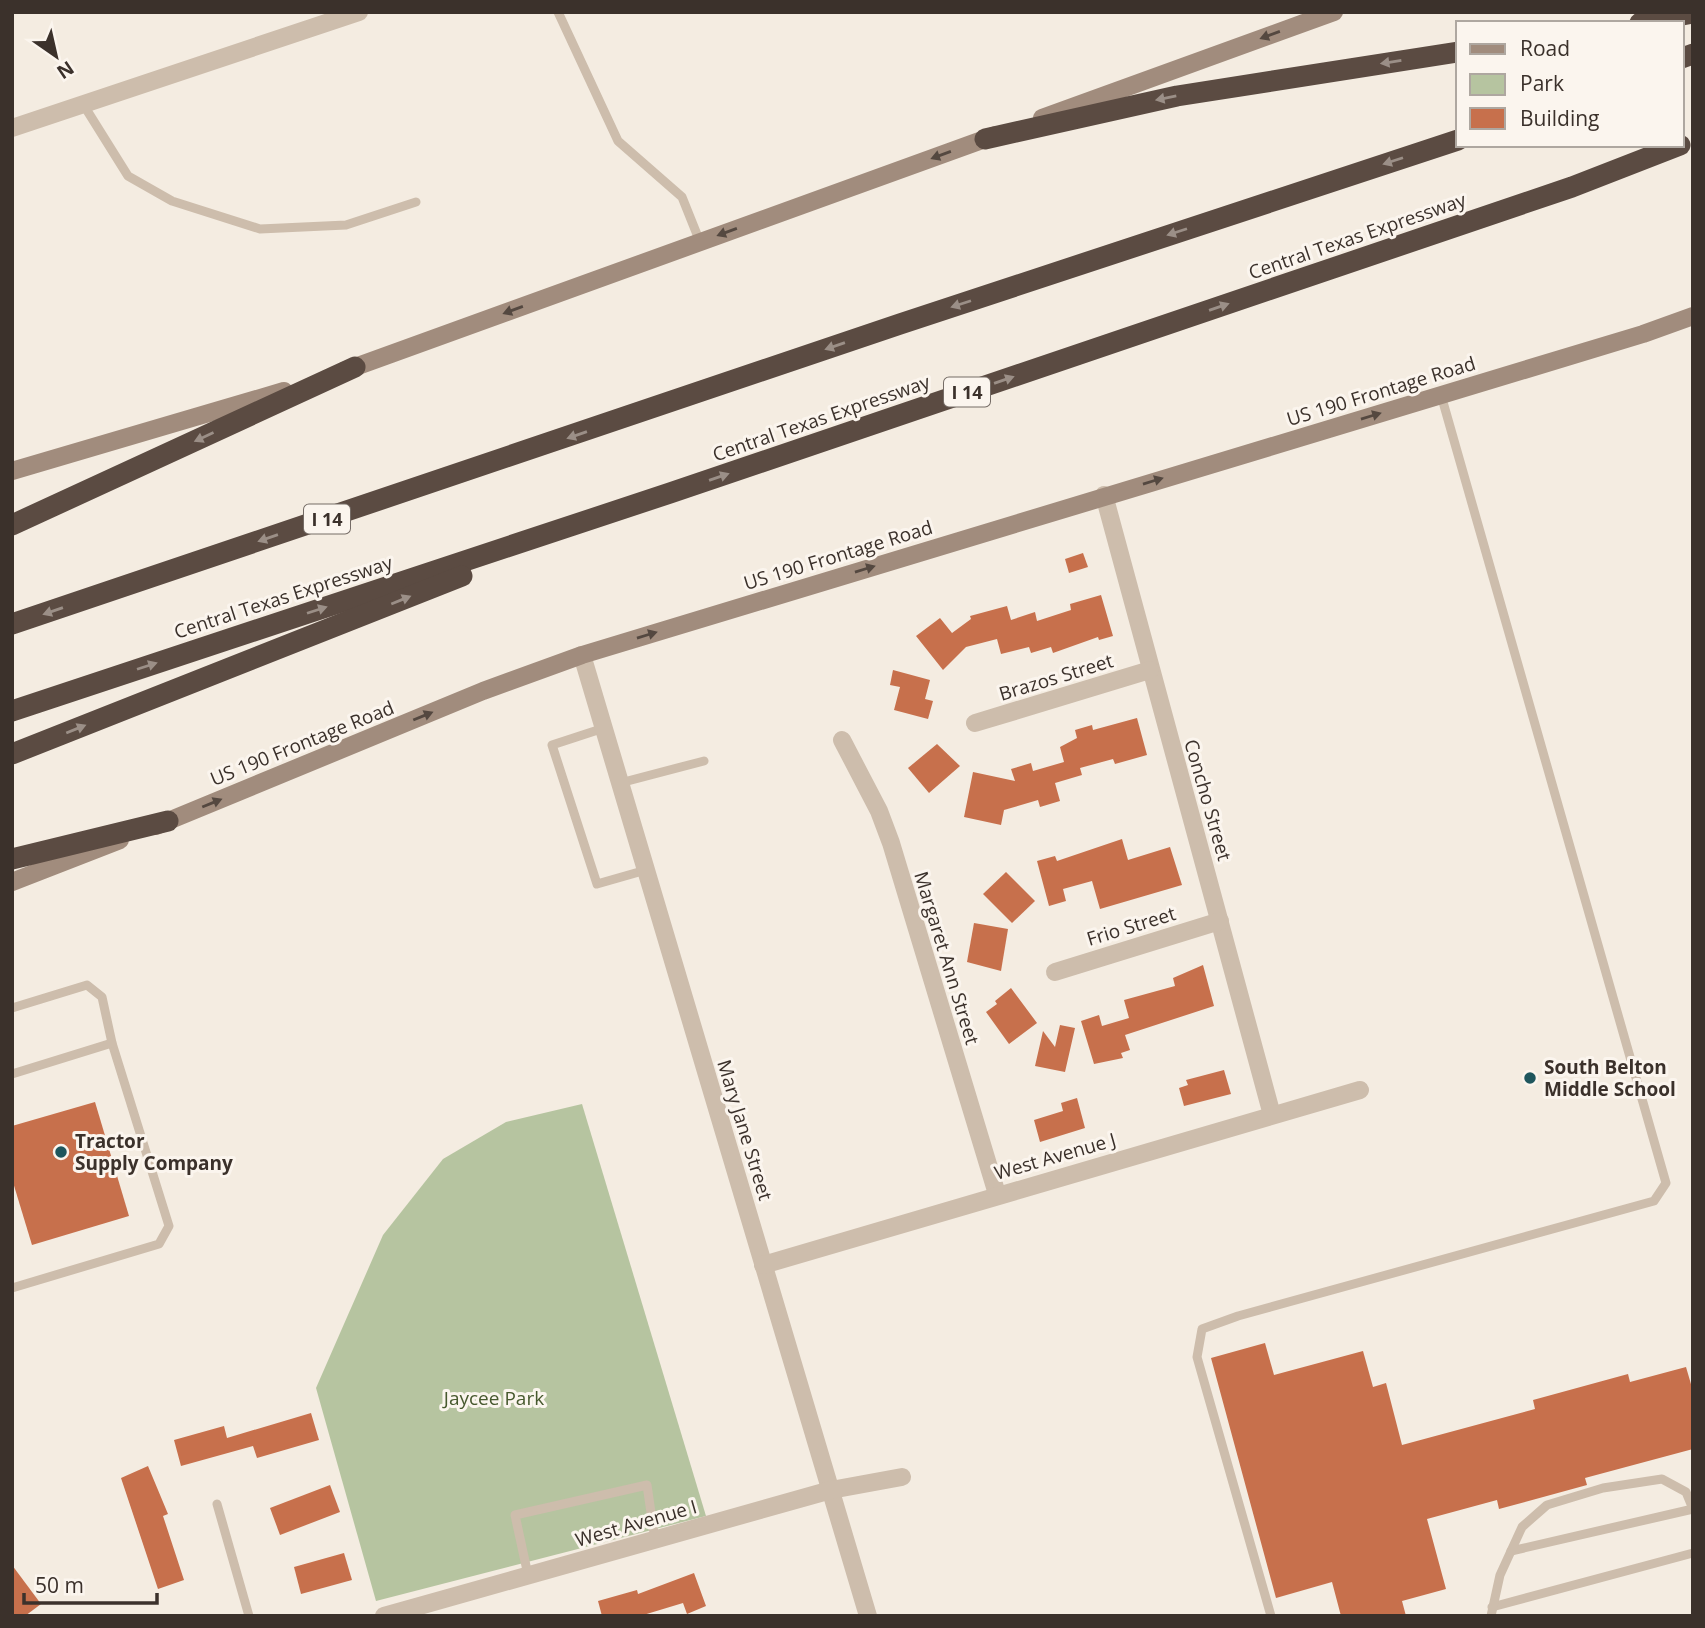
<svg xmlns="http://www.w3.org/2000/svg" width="1705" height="1628" font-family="'Open Sans',sans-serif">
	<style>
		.green { fill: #b6c4a0 }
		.building { fill: #c7704c }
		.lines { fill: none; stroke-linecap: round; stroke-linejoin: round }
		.service { stroke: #cdbdac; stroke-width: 9 }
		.minor { stroke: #cdbdac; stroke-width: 18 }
		.tertiary { stroke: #cdbdac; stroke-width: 18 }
		.secondary { stroke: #a18c7d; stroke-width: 18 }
		.motorway { stroke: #5b4b42; stroke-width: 21 }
		.oneway { fill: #544840 }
		.oneway2 { fill: #9b8f87 }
		.poi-dot { fill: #1f565d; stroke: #fbf5ee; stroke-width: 2.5 }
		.labels { text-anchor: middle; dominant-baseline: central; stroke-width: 6; stroke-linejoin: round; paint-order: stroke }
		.shield { fill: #fbf5ee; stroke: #756c66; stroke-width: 2 }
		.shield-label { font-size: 18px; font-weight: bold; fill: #3b312b }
		.street-label { font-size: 19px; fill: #3b312b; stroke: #fbf5ee }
		.poi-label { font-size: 19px; font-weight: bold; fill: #3b312b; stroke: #fbf5ee; text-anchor: start }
		.park-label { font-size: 19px; fill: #47592e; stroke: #fbf5ee }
	</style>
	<rect width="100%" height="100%" fill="#f4ece1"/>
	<!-- green -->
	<polygon class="green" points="582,1104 706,1516 376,1601 316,1388 383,1235 443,1159 506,1122"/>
	<!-- building -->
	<g class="building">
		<polygon points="1083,553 1088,567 1069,573 1065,559"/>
		<polygon points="1101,595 1113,636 1099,640 1098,637 1053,653 1051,647 1031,653 1029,647 1001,654 997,639 966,647 943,670 916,636 940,618 952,633 971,619 970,616 1007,606 1011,620 1035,612 1037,621 1071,610 1070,604"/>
		<polygon points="893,670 930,680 925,699 933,701 928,719 894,710 900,687 890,685"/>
		<polygon points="1137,718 1147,755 1115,764 1113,759 1080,768 1082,775 1055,783 1060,801 1040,807 1038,800 1004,810 1001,825 964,817 973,772 1015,781 1011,769 1031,763 1033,771 1064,762 1060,747 1077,738 1075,730 1092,725 1093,730"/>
		<polygon points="937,744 960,766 929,793 908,768"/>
		<polygon points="1122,839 1128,860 1170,847 1182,885 1100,909 1092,881 1063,889 1066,901 1049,906 1037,861 1055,856 1057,861"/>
		<polygon points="1006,872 1035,901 1012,923 983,894"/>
		<polygon points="974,923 1008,929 1001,971 967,962"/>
		<polygon points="1203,965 1214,1006 1125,1035 1130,1050 1121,1053 1123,1058 1094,1064 1081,1021 1099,1015 1102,1026 1129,1018 1124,1000 1175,986 1173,978"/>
		<polygon points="1011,988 1037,1023 1009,1044 986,1012 997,1004 995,1001"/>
		<polygon points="1060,1025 1075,1028 1065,1072 1035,1066 1043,1031 1055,1047"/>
		<polygon points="1224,1070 1231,1094 1184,1106 1179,1088 1188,1085 1186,1080"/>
		<polygon points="1077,1098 1085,1128 1040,1142 1034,1120 1063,1111 1061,1103"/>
		<polygon points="95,1102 129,1216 32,1245 12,1179 12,1126"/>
		<polygon points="1265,1343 1274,1375 1363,1351 1373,1387 1386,1383 1402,1445 1535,1409 1533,1400 1628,1374 1630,1382 1686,1367 1693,1391 1693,1449 1585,1478 1587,1485 1499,1509 1497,1500 1427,1519 1446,1589 1402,1601 1406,1616 1341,1616 1332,1582 1276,1598 1211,1358"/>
		<polygon points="311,1413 319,1440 257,1458 253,1446 181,1466 174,1440 224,1426 227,1438"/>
		<polygon points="148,1466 168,1514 163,1516 184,1580 158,1589 121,1478"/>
		<polygon points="330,1485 340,1512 280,1535 270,1508"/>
		<polygon points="344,1553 352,1580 301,1594 294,1567"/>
		<polygon points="12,1565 41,1604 25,1616 12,1616"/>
		<polygon points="694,1573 706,1606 687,1614 683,1603 640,1616 602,1616 598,1601 637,1590 638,1594"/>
	</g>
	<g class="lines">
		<!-- service -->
		<g class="service">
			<polyline points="558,12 618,141 682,197 700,242"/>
			<polyline points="83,104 128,176 172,201 260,229 346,225 416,202"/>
			<polyline points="604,728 552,745 597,884 646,870"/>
			<polyline points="620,783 704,761"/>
			<polyline points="12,1008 87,985 102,997 112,1043 169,1226 159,1244 12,1288"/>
			<polyline points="12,1074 112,1043"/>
			<polyline points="217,1504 249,1616"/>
			<polyline points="1511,1551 1693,1509"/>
			<polyline points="528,1575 515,1515 647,1485 655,1540"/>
			<polyline points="1492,1607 1693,1553"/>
			<polyline points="1271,1616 1197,1357 1202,1329 1238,1316 1654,1201 1666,1183 1441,395"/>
			<polyline points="1491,1616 1500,1575 1522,1527 1547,1505 1603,1488 1662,1479 1686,1492 1693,1509"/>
		</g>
		<!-- minor -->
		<g class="minor">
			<polyline points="1104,495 1272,1115"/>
			<polyline points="582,655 868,1616"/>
			<polyline points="975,723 1150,670"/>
			<polyline points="842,740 879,811 891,843 997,1194"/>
			<polyline points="1055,972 1220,921"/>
			<polyline points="763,1265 1360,1090"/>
			<polyline points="384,1616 831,1490 902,1477"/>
		</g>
		<!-- tertiary -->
		<polyline class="tertiary" points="12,128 359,12"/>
		<!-- secondary -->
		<g class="secondary">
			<polyline points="1042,118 1334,12"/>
			<polyline points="344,371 996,135"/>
			<polyline points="12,471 284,391"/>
			<polyline points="156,826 483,691 582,655 1643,334 1693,316"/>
			<polyline points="12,882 120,840"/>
		</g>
		<!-- motorway -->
		<g class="motorway">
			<polyline points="1640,23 1693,13"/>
			<polyline points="1682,58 1693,54"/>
			<polyline points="985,139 1177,96 1458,52"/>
			<polyline points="12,525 355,367"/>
			<polyline points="12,624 900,324 1458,140"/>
			<polyline points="12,711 670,493 1572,187 1680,145"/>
			<polyline points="12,754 462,576"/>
			<polyline points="12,859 168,821"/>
		</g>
	</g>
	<!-- one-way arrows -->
	<defs><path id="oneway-solid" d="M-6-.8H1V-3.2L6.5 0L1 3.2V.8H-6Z" transform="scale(1.75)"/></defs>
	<g class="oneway">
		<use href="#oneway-solid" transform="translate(1270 35) rotate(160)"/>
		<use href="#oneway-solid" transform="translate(941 155) rotate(160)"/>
		<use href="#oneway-solid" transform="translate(727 232) rotate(160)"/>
		<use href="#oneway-solid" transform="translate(513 310) rotate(160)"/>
		<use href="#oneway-solid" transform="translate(1371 416) rotate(-17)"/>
		<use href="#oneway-solid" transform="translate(1153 481) rotate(-17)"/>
		<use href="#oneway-solid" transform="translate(865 569) rotate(-17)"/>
		<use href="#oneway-solid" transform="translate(647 635) rotate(-17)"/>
		<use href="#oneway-solid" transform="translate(423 716) rotate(-22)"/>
		<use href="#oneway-solid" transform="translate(212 803) rotate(-22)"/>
	</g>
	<g class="oneway2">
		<use href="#oneway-solid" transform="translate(1391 62) rotate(171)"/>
		<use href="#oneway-solid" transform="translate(1166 98) rotate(169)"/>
		<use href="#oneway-solid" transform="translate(1393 161) rotate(162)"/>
		<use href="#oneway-solid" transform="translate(1177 232) rotate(162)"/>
		<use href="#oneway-solid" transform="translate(961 304) rotate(162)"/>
		<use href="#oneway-solid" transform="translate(1219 307) rotate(-19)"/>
		<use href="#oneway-solid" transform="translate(835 346) rotate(161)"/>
		<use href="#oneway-solid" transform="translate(1004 380) rotate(-19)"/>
		<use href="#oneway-solid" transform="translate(577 435) rotate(161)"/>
		<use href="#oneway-solid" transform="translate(204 437) rotate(155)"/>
		<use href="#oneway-solid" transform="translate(719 477) rotate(-19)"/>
		<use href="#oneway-solid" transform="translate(268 538) rotate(161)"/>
		<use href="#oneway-solid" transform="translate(401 600) rotate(-22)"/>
		<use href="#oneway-solid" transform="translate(317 610) rotate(-18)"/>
		<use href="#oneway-solid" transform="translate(53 611) rotate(161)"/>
		<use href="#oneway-solid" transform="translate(147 666) rotate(-18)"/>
		<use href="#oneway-solid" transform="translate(76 729) rotate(-22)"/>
	</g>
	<!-- markers -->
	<g class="poi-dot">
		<circle cx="1530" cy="1078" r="7"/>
		<circle cx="61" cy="1152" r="7"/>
	</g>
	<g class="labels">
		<!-- shield labels -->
		<g class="shield">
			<rect x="944" y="377.5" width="46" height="29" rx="5"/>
			<rect x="304" y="504.5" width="46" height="29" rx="5"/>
		</g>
		<g class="shield-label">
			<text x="967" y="392">I 14</text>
			<text x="327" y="519">I 14</text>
		</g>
		<!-- street labels -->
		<g class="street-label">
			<text transform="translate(1357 236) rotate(-19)">Central Texas Expressway</text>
			<text transform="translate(1381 391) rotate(-17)">US 190 Frontage Road</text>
			<text transform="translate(821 418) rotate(-19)">Central Texas Expressway</text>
			<text transform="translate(838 555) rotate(-17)">US 190 Frontage Road</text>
			<text transform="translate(283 597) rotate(-18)">Central Texas Expressway</text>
			<text transform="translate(1056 677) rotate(-17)">Brazos Street</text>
			<text transform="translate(302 743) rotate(-22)">US 190 Frontage Road</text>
			<text transform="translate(1208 800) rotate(74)">Concho Street</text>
			<text transform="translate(1131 926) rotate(-17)">Frio Street</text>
			<text transform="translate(947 958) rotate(73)">Margaret Ann Street</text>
			<text transform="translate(745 1130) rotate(73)">Mary Jane Street</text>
			<text transform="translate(1055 1156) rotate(-16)">West Avenue J</text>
			<text transform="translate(636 1523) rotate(-16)">West Avenue I</text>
		</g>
		<!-- poi labels -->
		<g class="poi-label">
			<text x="1544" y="1067">South Belton<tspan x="1544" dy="22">Middle School</tspan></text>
			<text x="75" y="1141">Tractor<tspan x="75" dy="22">Supply Company</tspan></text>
		</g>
		<!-- park labels -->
		<g class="park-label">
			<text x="494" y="1398">Jaycee Park</text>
		</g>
	</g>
	<!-- border -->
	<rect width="1705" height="1628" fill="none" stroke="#3b312b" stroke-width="28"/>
	<!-- legend -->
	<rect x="1456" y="21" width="228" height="126" fill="#fbf5ee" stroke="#aea7a0" stroke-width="2"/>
	<rect x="1470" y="44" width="35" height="10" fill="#a18c7d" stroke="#aea7a0" stroke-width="2"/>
	<text x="1520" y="56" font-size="21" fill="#3b312b">Road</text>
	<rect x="1470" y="74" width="35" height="21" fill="#b6c4a0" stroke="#aea7a0" stroke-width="2"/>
	<text x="1520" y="91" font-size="21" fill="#3b312b">Park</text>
	<rect x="1470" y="108" width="35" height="21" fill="#c7704c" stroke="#aea7a0" stroke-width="2"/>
	<text x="1520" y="126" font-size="21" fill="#3b312b">Building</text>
	<!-- north arrow -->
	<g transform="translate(56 56) rotate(146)" stroke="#fbf5ee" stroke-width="5" paint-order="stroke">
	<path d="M0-5L12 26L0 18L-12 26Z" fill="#3b312b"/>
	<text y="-10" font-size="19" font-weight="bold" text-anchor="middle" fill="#3b312b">N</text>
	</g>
	<!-- scale -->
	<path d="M24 1593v10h133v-10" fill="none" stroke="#3b312b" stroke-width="3.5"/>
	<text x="35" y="1593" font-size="21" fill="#3b312b" stroke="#fbf5ee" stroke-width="5" paint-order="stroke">50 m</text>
</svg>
